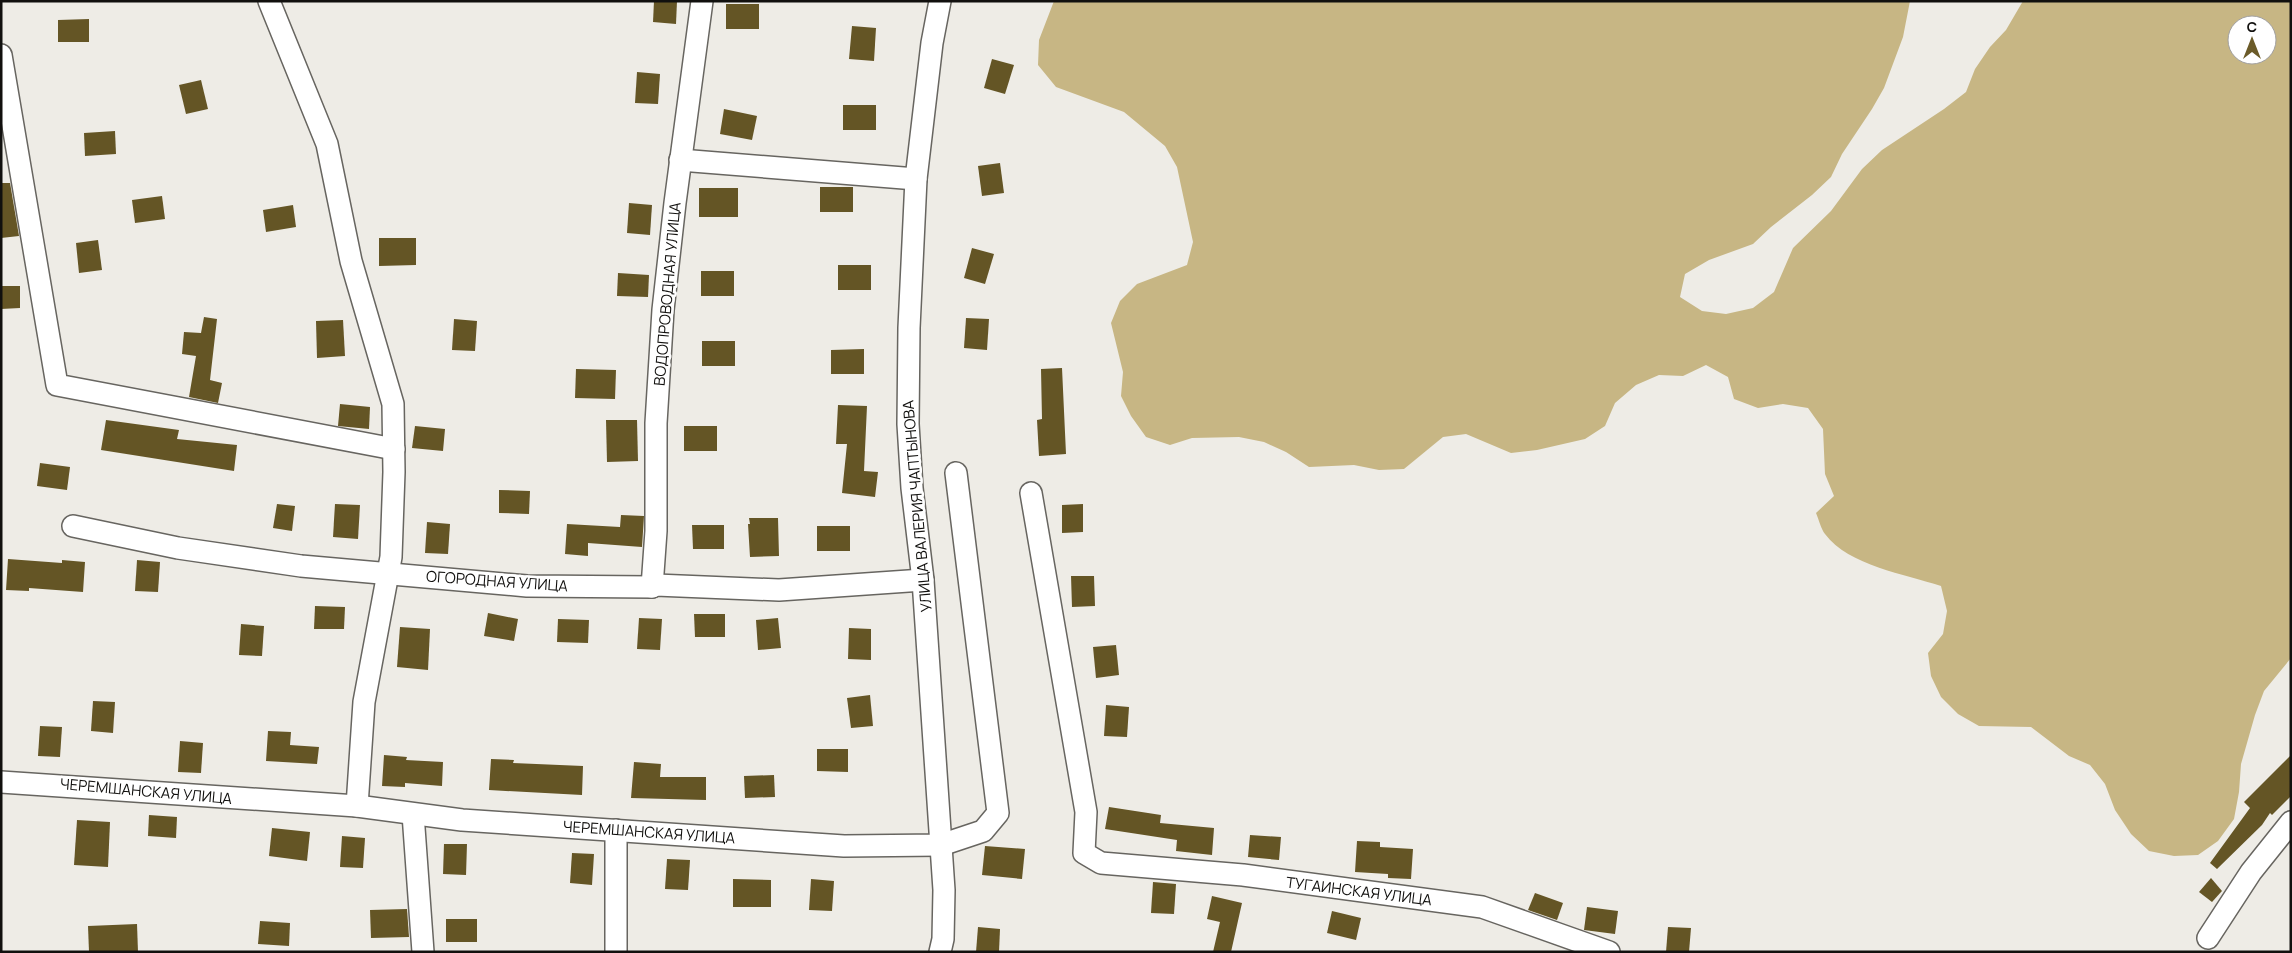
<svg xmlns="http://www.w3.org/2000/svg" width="2292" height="953" font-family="Manrope,sans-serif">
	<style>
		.forest { fill: #c7b684; fill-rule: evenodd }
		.building { fill: #645525 }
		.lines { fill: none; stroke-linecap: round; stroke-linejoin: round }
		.minor-casing { stroke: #676560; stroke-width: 24 }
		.minor { stroke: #fff; stroke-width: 21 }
		.labels { text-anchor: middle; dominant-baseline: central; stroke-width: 5; stroke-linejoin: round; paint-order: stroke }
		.street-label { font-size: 15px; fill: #11100e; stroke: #fff }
	</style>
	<rect width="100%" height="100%" fill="#eeece6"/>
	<!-- forest -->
	<path class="forest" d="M1054 1H1910L1903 37 1884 88 1872 109 1842 154 1831 177 1812 195 1771 227 1753 244 1709 260 1685 274 1680 297 1702 311 1726 314 1753 308 1774 292 1793 248 1831 211 1862 169 1882 150 1944 109 1966 92 1975 69 1990 47 2006 30 2023 1H2291V658L2264 691 2255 715 2241 764 2239 792 2234 819 2218 841 2198 855 2174 856 2149 851 2131 834 2115 810 2105 784 2090 765 2069 756 2031 727 1979 726 1958 714 1941 697 1931 676 1928 653 1943 634 1947 611 1941 586C1905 574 1849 566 1825 534 1821 529 1819 520 1816 513L1834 496 1825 474 1823 429 1808 408 1783 404 1758 408 1734 399 1728 377 1706 365 1683 376 1659 375 1636 385 1615 403 1605 426 1585 439 1537 450 1511 453 1466 434 1443 437 1404 469 1379 470 1354 465 1309 467 1286 452 1264 442 1239 437 1192 438 1170 445 1146 437 1131 416 1121 396 1123 372 1111 323 1120 301 1137 284 1187 265 1193 242 1177 167 1165 146 1124 112 1056 87 1038 65 1039 40ZM2237 25H2267V55H2237Z"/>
	<!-- building -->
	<g class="building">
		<polygon points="654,1 677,1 676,24 653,22"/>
		<rect x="726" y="4" width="33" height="25"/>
		<polygon points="89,19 89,42 58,42 58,20"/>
		<polygon points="852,26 876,28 874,61 849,59"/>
		<polygon points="992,59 1014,65 1005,94 984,88"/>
		<polygon points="637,72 660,74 658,104 635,103"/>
		<polygon points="201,80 208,109 186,114 179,85"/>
		<rect x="843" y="105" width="33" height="25"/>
		<polygon points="724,109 757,116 752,140 720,134"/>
		<polygon points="115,131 116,154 85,156 84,133"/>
		<polygon points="1000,163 1004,193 982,196 978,166"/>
		<polygon points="1,183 10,183 19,236 1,238"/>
		<rect x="820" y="187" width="33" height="25"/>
		<rect x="699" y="188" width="39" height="29"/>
		<polygon points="162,196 165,219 135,223 132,200"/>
		<polygon points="629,203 652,205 650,235 627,233"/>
		<polygon points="293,205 296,227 266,232 263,210"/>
		<polygon points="379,238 416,238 416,265 379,266"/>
		<polygon points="98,240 102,270 79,273 76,243"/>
		<polygon points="972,248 994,254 985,284 964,278"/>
		<rect x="838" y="265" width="33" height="25"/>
		<rect x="701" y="271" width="33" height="25"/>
		<polygon points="618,273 649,275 648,297 617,296"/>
		<polygon points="1,286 20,286 20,308 1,309"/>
		<polygon points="204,317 217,319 210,380 222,383 218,403 189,397 196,356 182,354 184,332 201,333"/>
		<polygon points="966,318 989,319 987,350 964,348"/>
		<polygon points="454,319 477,321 475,351 452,350"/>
		<polygon points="343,320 345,356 317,358 316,321"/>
		<rect x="702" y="341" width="33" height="25"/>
		<polygon points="864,349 864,374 831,374 831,350"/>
		<polygon points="1062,368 1066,454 1039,456 1037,420 1042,419 1041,369"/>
		<polygon points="576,369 616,370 615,399 575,398"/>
		<polygon points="340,404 370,407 369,429 338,426"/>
		<polygon points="838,405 867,406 864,471 878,472 875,497 842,493 847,444 836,444"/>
		<polygon points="106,420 179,430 177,439 237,445 234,471 101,450"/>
		<polygon points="606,420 637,420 638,461 607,462"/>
		<polygon points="415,426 445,429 443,451 412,448"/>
		<rect x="684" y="426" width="33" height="25"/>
		<polygon points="40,463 70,467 67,490 37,486"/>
		<polygon points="499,490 530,491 529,514 499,513"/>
		<polygon points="277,504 295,506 292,531 273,528"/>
		<polygon points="335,504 360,505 358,539 333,537"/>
		<polygon points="1083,504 1083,532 1062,533 1062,505"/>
		<polygon points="621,515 644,516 642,547 588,543 588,556 565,554 567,524 620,527"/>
		<polygon points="749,518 778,518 779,556 750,557 748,524 750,524"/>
		<polygon points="427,522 450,524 448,554 425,553"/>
		<polygon points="692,525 724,525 724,549 693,549"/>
		<rect x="817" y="526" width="33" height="25"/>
		<polygon points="8,559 62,563 62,560 85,562 83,592 29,588 29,591 6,590"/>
		<polygon points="137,560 160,562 158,592 135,591"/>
		<polygon points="1071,576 1094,576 1095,606 1072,607"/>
		<polygon points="315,606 345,607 344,629 314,629"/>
		<polygon points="488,613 518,619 514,641 484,636"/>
		<polygon points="694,614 725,614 725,637 695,637"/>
		<polygon points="639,618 662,619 660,650 637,649"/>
		<polygon points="778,618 781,648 758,650 756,620"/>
		<polygon points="558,619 589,620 588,643 557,642"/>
		<polygon points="241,624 264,626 262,656 239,655"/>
		<polygon points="400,627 430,629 428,670 397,667"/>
		<polygon points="849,628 871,629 871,660 848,659"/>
		<polygon points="1116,645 1119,675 1096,678 1093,647"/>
		<polygon points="870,695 873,726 851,728 847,698"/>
		<polygon points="93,701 115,702 113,733 91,731"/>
		<polygon points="1106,705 1129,707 1127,737 1104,736"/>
		<polygon points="40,726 62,727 60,757 38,756"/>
		<polygon points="268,731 291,732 290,745 319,747 317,764 266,761"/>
		<polygon points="180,741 203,743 201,773 178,772"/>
		<polygon points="817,749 848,749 848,772 817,771"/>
		<polygon points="384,755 407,757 406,760 443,762 442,786 405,783 405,787 382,786"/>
		<polygon points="2291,755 2291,796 2272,815 2270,813 2262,825 2217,869 2210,863 2250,808 2244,802"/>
		<polygon points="491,759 514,760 513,763 583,766 582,795 489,790"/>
		<polygon points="634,762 661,764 660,777 706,777 706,800 631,798"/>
		<polygon points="774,775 775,797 745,798 744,776"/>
		<polygon points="1109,807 1161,815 1160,823 1214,828 1212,855 1176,851 1177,840 1105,829"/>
		<polygon points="149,815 177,817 176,838 148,836"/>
		<polygon points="77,820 110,822 108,867 74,865"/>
		<polygon points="272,828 310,832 307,861 269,856"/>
		<polygon points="1250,835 1281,837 1279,860 1248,857"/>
		<polygon points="342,836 365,838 363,868 340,867"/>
		<polygon points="1357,841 1380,842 1380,847 1413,849 1411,879 1388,878 1388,874 1355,872"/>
		<polygon points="444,844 467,844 466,875 443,874"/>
		<polygon points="985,846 1025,849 1022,879 982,875"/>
		<polygon points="572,853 594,854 592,885 570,883"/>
		<polygon points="667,859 690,860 688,890 665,889"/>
		<polygon points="2211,878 2222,891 2212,902 2199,892"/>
		<polygon points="733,879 771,880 771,907 733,907"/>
		<polygon points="811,879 834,881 832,911 809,910"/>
		<polygon points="1153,882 1176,884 1174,914 1151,913"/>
		<polygon points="1535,893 1563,903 1557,920 1528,910"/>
		<polygon points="1212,896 1242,903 1231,952 1213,952 1220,922 1207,919"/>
		<polygon points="1587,907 1618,911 1615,934 1584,930"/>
		<polygon points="407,909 409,937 371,938 370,910"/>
		<polygon points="1332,911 1361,918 1356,940 1327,933"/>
		<rect x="446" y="919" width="31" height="23"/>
		<polygon points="260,921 290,923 289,946 258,944"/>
		<polygon points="137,924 138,952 89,952 88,926"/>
		<polygon points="978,927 1000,929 999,952 976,952"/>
		<polygon points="1668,927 1691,928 1689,952 1666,952"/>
	</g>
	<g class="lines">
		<!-- minor casing -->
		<g class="minor-casing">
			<g id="minor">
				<polyline points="269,1 327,144 351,261 393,404 394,472 391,557 364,702 357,806"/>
				<polyline points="1,55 57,385 394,449"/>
				<polyline points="680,160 916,179"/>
				<polyline points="1031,493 1086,812 1084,853 1101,863 1243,875 1482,907 1609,952"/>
				<polyline points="73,526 178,548 301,566 527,586 652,587 656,585 779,590 923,580"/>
				<polyline points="652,587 656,531 656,423 663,310 675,203 702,1"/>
				<polyline points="1,782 357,806 462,820 844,846 941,845 983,831 998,813 956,473"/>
				<polyline points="413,814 423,952"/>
				<polyline points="616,830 616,952"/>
				<polyline points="2208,938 2251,872 2291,822"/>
				<polyline points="940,952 943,939 944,890 923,580 912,488 908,424 909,328 916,179 932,43 940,1"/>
			</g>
		</g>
		<!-- minor -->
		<use href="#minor" class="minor"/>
	</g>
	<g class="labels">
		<!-- street labels -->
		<g class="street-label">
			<text transform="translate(667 294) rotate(-85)">ВОДОПРОВОДНАЯ УЛИЦА</text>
			<text transform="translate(917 506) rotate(-95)">УЛИЦА ВАЛЕРИЯ ЧАПТЫНОВА</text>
			<text transform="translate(497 581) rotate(4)">ОГОРОДНАЯ УЛИЦА</text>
			<text transform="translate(146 791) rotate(5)">ЧЕРЕМШАНСКАЯ УЛИЦА</text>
			<text transform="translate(649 832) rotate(4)">ЧЕРЕМШАНСКАЯ УЛИЦА</text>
			<text transform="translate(1359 891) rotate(7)">ТУГАИНСКАЯ УЛИЦА</text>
		</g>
	</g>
	<!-- border -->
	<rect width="2292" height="953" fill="none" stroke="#11100e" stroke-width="5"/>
	<!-- north arrow -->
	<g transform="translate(2252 40)"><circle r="24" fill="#ffffff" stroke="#a09f9f"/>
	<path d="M0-4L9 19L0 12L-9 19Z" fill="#6b5b29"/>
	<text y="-8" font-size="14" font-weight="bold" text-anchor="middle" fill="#11100e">С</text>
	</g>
</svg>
